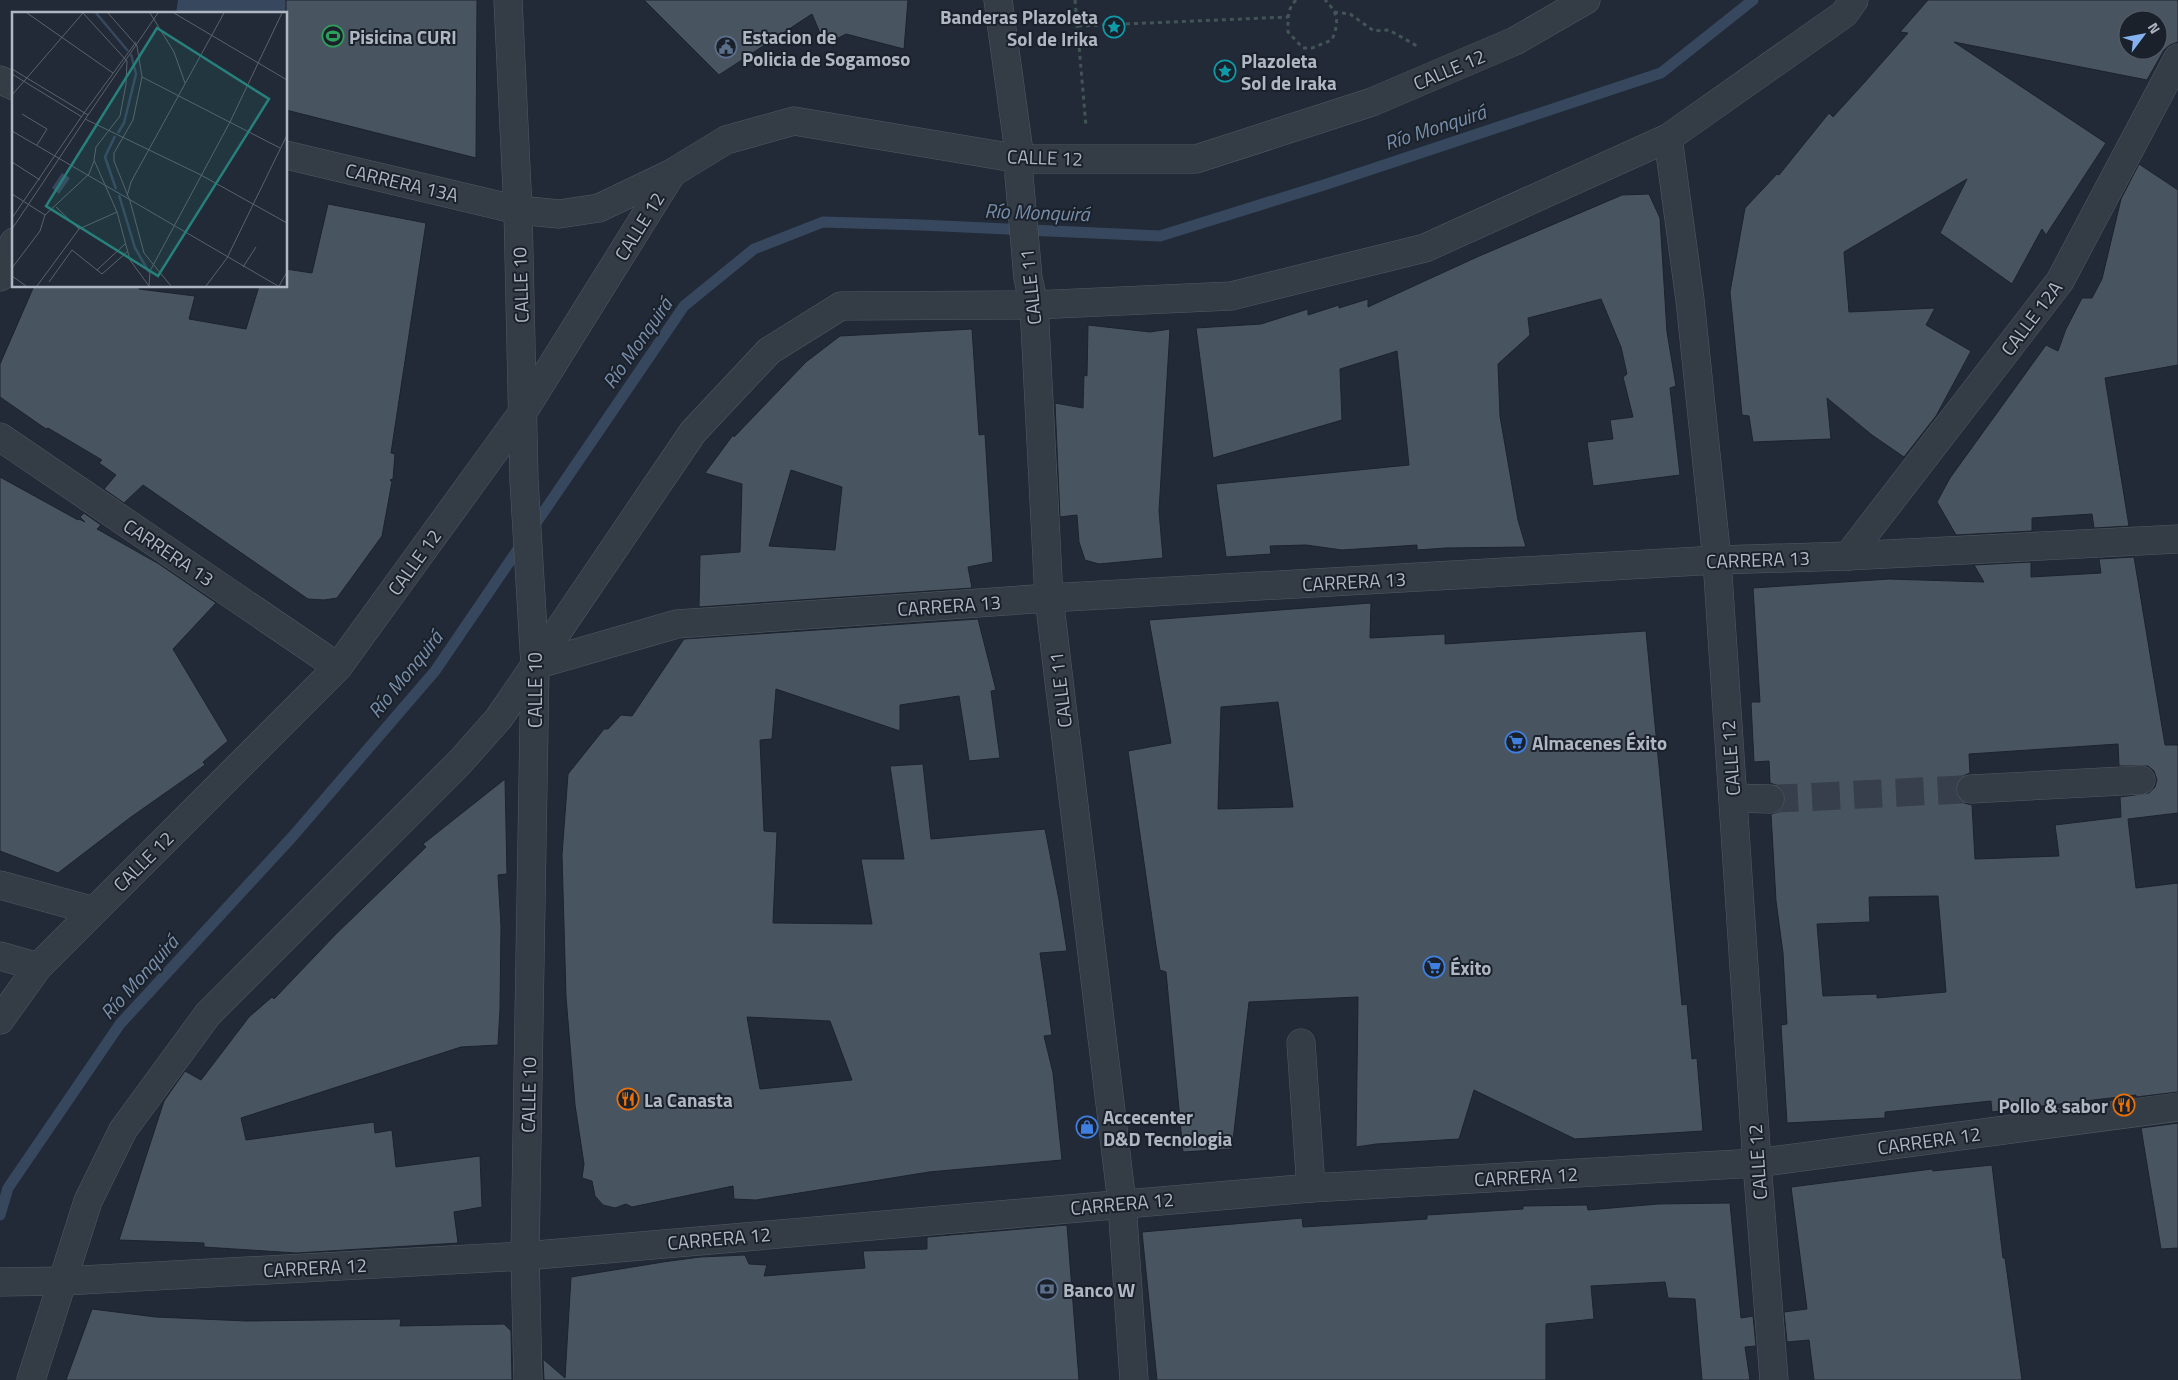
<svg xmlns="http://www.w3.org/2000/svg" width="2178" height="1380" font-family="'Titillium Web',sans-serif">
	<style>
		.water { fill: #37485e }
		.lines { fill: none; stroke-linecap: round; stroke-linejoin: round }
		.stream { stroke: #37485e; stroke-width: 11 }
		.building { fill: #495461; stroke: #1c232d; fill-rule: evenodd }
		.minor-tunnel { stroke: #363f4b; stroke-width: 28; stroke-dasharray: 28 14; stroke-linecap: butt }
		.minor-casing { stroke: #525a64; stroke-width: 29 }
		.path { stroke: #425456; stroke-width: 3; stroke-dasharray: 4 4; stroke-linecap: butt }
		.minor { stroke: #343c46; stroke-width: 28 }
		.labels { text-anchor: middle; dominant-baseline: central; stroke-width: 4; stroke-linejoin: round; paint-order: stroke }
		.poi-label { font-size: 19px; font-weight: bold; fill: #afb7c3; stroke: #1a212b; text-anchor: start }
		.street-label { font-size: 19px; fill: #afb7c3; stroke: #1a212b }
		.water-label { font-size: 20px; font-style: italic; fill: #788eaa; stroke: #1a212b }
		.inset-river { fill: none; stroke: #37485e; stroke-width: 2.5 }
		.inset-road { fill: none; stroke: #5a626e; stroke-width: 1 }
		.view { fill: #27807b; fill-opacity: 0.15; stroke: #27807b; stroke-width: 2.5 }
		.inset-edge { fill: none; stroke: #afb7c3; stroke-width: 2.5 }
	</style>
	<rect width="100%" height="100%" fill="#212a36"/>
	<!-- water -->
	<polygon class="water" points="178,0 379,0 286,14 176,14"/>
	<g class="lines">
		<!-- stream -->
		<g class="stream">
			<polyline points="532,529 684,306 754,249 823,222 921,225 1160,236 1327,184 1661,73 1753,0"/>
			<polyline points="0,1215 8,1188 120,1024 293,836 435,671 523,542"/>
		</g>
	</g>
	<!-- building -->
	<g class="building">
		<polygon points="286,0 477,0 476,158 286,110"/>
		<polygon points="644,0 908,0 904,49 846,34 825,45 812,14 719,75"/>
		<path d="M1928 0H2178V42L2170 45 2164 50 2147 80 1954 42 2106 143 2046 235 2042 229 2012 284 1940 233 1967 179 1844 252 1849 312 1935 308 1926 325 1971 351 1936 416 1904 457 1872 435 1827 398 1831 439 1753 442 1749 416 1742 415 1730 292 1745 208 1777 174 1779 175 1829 113 1833 117 1864 83 1908 33 1900 32ZM2128 20H2158V50H2128Z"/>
		<polygon points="2139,164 2178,190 2178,365 2105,378 2129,526 2094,528 2092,514 2032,518 2032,531 1956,535 1937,502 1950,478 2046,345 2058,351 2066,329 2082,298 2092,298 2102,279 2121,199"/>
		<polygon points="1649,194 1660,218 1667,332 1676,386 1670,388 1680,475 1593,486 1587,442 1613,439 1610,420 1633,417 1623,377 1627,374 1621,347 1601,299 1528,318 1530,335 1498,364 1500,416 1518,520 1526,547 1446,548 1417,550 1417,545 1342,550 1306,545 1270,546 1271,554 1226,557 1216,484 1409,465 1397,351 1340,369 1342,420 1213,458 1196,328 1261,324 1308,309 1308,315 1339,305 1339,308 1368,299 1368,307 1477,257 1622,195"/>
		<polygon points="328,204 426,223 391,453 395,454 393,479 390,480 392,482 382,536 337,598 324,600 308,599 143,485 124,503 104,489 116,475 99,463 102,460 48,428 46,429 0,397 0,364 34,286 140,286 139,289 195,296 189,319 246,329 259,286 286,286 286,269 312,273"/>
		<polygon points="1088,325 1150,332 1170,329 1159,511 1163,558 1099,564 1085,560 1079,542 1077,515 1060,517 1055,403 1083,408 1084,375 1087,376"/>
		<path d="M972 329 979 435 985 434 993 562 968 567 972 588 699 607 700 555 740 552 742 484 705 473 733 435 734 437 806 362 840 336ZM791 470 842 487 835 550 769 546Z"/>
		<polygon points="0,477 78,520 79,519 85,522 80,517 84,513 101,525 97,529 159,564 216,603 173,649 228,741 203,762 205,765 131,817 58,873 0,851"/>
		<path d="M2134 557 2165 745H2178V813L2128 819 2136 888 2178 883V1092L2136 1097V1095L1992 1112 1991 1101 1885 1112V1118L1787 1123 1781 1025 1787 1024 1783 953 1776 901 1771 814 1778 812 1783 808 1786 799 1784 792 1779 786 1770 783 1769 761 1754 762 1751 702H1760L1753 588 1889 579 1984 582 1974 565 2031 562V577L2101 573 2099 559ZM2118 744 2119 766H2148L2154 771 2157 780 2155 787 2149 793 2120 797 2121 817 2055 825 2059 856 1975 859 1972 805 1964 803 1958 798 1955 790 1957 782 1963 776 1970 773 1969 754ZM1938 896 1946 992 1877 998V994L1823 996 1817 924 1870 922 1869 897Z"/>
		<path d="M1371 603 1370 638 1445 634V644L1646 631 1682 1005 1687 1004 1692 1059 1697 1058 1703 1131 1575 1139 1474 1090 1459 1139 1376 1144 1356 1147 1358 997 1249 1002 1232 1149 1183 1152 1166 972 1160 970 1156 946 1128 751 1171 743 1149 620ZM1278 702 1293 807 1218 809 1221 707Z"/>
		<path d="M978 619 996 690 991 691 1000 758 969 761 959 696 900 705V731L776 689 772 739 760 740 764 831 777 832 773 923 872 924 861 859H904L890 766 923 764 931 839 1045 829 1059 900 1067 951 1040 953 1052 1035 1044 1036 1053 1073 1062 1160 929 1172 756 1200 734 1199 733 1186 632 1207 626 1204 615 1208 603 1205 595 1196 592 1181 582 1178 584 1164 575 1105 566 997 562 855 568 774 604 729H608L621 715 632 716 684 639ZM747 1017 830 1021 852 1080 760 1089Z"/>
		<polygon points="505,779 507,874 498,875 501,926 500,1009 498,1045 461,1047 241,1118 246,1140 374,1122 375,1133 392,1130 396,1167 480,1156 482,1207 454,1212 458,1243 296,1253 204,1247 204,1243 119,1240 164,1101 185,1071 201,1080 249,1017 272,997 274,999 336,934 426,847 423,844"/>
		<polygon points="2178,1123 2178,1248 2161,1249 2141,1128"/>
		<polygon points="1992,1165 2003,1258 2005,1258 2022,1380 1814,1380 1809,1340 1787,1342 1784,1312 1807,1309 1791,1187 1932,1169 1933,1171"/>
		<polygon points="1730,1203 1741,1318 1753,1316 1756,1346 1745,1347 1750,1380 1702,1380 1695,1299 1668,1298 1665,1282 1591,1286 1594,1319 1546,1324 1546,1380 1157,1380 1142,1232 1302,1218 1303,1227 1383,1222 1427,1219 1427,1215 1523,1209 1523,1206 1587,1205 1588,1210 1658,1204"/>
		<polygon points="1067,1225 1079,1380 544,1380 543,1359 565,1378 571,1277 663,1262 700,1257 745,1255 749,1264 767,1265 764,1276 865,1268 863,1251 927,1249 927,1237"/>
		<polygon points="92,1309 156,1317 247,1321 401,1319 400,1326 504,1324 511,1331 512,1380 66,1380"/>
	</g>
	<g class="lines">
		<!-- minor-tunnel -->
		<polyline class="minor-tunnel" points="1770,799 1971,789"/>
		<!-- minor casing -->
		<g class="minor-casing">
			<g id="minor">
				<polyline points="508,0 518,210 524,480 535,665 525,1256 528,1380"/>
				<polyline points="998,0 1020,159 1019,176 1028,278 1034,305 1049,598 1122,1203 1134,1380"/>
				<polyline points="0,80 14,86"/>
				<polyline points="1668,138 1690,300 1717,560 1757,1163 1774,1380"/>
				<polyline points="286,155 518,210 559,214 599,208 672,173"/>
				<polyline points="0,277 14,242"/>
				<polyline points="0,437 338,667"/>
				<polyline points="1848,556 2060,281 2178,58"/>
				<polyline points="535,665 677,624 1049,598 1717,560 1848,556 2178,539"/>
				<polyline points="1971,789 2141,780"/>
				<polyline points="1733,798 1770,799"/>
				<polyline points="0,885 94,911"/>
				<polyline points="0,956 38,967"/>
				<polyline points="0,1020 38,967 338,667 523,412 672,173 726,140 794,121 1020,159 1196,159 1372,102 1515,41 1586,0"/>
				<polyline points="1301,1043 1311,1188"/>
				<polyline points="0,1282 64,1281 525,1256 1311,1188 1757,1163 2178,1107"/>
				<polyline points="31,1380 88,1201 123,1130 208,1014 460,762 499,718 693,432 769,351 841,306 1034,305 1231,296 1425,248 1668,138 1844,14 1854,0"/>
			</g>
		</g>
		<!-- path -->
		<g class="path">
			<polyline points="1075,0 1086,126"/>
			<path d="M1296 0C1287 9 1288 19 1288 32L1303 48H1312L1332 40C1339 22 1339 14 1325 0"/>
			<polyline points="1334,12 1350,14 1374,31 1389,30 1417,46"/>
			<polyline points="1078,26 1288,17"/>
		</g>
		<!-- minor -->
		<use href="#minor" class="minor"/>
	</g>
	<!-- icons -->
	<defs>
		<g id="sight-ring" transform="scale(1.125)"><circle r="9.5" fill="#1a212b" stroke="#0f9aa8" stroke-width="1.5"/><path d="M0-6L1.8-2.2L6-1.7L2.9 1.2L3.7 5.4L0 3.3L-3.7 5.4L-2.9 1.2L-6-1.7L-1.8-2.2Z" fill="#0f9aa8"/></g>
		<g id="stadium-ring" transform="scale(1.125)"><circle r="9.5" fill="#1a212b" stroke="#2e9e5b" stroke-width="1.5"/><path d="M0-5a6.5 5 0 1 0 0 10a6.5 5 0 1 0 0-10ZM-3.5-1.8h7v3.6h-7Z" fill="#2e9e5b"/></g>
		<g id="civic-ring" transform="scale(1.125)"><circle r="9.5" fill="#1a212b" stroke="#5c6f8a" stroke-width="1.5"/><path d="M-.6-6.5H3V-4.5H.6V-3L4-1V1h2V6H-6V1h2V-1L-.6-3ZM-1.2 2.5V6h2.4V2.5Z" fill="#5c6f8a"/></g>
		<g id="supermarket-ring" transform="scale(1.125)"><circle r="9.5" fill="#1a212b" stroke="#3f7fe0" stroke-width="1.5"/><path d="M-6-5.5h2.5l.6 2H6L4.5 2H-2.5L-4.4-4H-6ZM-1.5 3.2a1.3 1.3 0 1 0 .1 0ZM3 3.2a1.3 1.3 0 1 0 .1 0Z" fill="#3f7fe0"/></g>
		<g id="restaurant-ring" transform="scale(1.125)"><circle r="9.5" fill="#1a212b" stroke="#e8710a" stroke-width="1.5"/><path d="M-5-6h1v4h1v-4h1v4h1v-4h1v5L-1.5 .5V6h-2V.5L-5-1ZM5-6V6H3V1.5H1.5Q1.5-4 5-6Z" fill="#e8710a"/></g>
		<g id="shop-ring" transform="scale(1.125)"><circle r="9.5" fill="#1a212b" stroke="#3f7fe0" stroke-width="1.5"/><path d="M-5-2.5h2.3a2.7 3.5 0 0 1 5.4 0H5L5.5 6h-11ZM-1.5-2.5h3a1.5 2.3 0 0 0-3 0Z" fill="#3f7fe0"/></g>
		<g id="bank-ring" transform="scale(1.125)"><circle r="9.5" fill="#1a212b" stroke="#5c6f8a" stroke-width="1.5"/><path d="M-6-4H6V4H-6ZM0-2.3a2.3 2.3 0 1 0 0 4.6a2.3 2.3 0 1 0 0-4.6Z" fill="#5c6f8a"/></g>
	</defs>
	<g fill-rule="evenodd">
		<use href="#sight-ring" x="1114" y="27"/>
		<use href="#stadium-ring" x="333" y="36"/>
		<use href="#civic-ring" x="726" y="47"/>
		<use href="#sight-ring" x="1225" y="71"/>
		<use href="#supermarket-ring" x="1516" y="742"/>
		<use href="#supermarket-ring" x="1434" y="967"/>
		<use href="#restaurant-ring" x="628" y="1099"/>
		<use href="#restaurant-ring" x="2124" y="1105"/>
		<use href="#shop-ring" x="1087" y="1127"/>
		<use href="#bank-ring" x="1047" y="1289"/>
	</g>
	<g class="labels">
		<!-- poi labels -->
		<g class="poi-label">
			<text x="1098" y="16" text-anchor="end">Banderas Plazoleta<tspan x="1098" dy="22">Sol de Irika</tspan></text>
			<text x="349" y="36">Pisicina CURI</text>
			<text x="742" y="36">Estacion de<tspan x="742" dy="22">Policia de Sogamoso</tspan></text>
			<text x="1241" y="60">Plazoleta<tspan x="1241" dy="22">Sol de Iraka</tspan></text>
			<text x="1532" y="742">Almacenes Éxito</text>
			<text x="1450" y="967">Éxito</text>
			<text x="644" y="1099">La Canasta</text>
			<text x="2108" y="1105" text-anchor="end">Pollo &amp; sabor</text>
			<text x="1103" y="1116">Accecenter<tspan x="1103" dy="22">D&amp;D Tecnologia</tspan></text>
			<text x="1063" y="1289">Banco W</text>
		</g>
		<!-- street labels -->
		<g class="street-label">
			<text transform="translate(1449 69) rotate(-23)">CALLE 12</text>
			<text transform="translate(1045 157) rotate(2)">CALLE 12</text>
			<text transform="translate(402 182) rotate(13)">CARRERA 13A</text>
			<text transform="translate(639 226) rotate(-58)">CALLE 12</text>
			<text transform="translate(520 285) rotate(-92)">CALLE 10</text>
			<text transform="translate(1030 287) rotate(-96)">CALLE 11</text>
			<text transform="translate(2031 318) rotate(-53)">CALLE 12A</text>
			<text transform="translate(169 552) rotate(34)">CARRERA 13</text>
			<text transform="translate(1758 559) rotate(-2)">CARRERA 13</text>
			<text transform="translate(414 562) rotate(-54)">CALLE 12</text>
			<text transform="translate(1354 581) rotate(-3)">CARRERA 13</text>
			<text transform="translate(949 605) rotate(-4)">CARRERA 13</text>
			<text transform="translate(534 690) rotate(-90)">CALLE 10</text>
			<text transform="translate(1060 690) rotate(-97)">CALLE 11</text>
			<text transform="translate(1730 758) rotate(-94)">CALLE 12</text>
			<text transform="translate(143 861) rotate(-45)">CALLE 12</text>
			<text transform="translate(528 1095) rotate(-89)">CALLE 10</text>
			<text transform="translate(1929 1140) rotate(-8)">CARRERA 12</text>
			<text transform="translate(1757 1162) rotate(-94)">CALLE 12</text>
			<text transform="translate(1526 1176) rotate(-3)">CARRERA 12</text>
			<text transform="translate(1122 1203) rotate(-5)">CARRERA 12</text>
			<text transform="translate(719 1238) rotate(-5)">CARRERA 12</text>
			<text transform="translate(315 1267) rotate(-3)">CARRERA 12</text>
		</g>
		<!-- water labels -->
		<g class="water-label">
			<text transform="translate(1435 127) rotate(-18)">Río Monquirá</text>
			<text transform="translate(1037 212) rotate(2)">Río Monquirá</text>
			<text transform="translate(637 343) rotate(-55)">Río Monquirá</text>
			<text transform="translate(405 674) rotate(-51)">Río Monquirá</text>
			<text transform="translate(139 977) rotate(-48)">Río Monquirá</text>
		</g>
	</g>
	<!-- overview -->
	<g transform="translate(12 12)">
		<rect width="275" height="275" fill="#212a36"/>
		<path d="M50 161 58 166 47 182 40 176Z" fill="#37485e"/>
		<path class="inset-river" d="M84 1 116 39M106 121 112 111 124 62 119 42M103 124 93 145 104 177M107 183 123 236 137 260"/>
		<path class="inset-road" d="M15 1 101 61M96 1 125 34 130 65 121 108 102 141V149L118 189 132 241 159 274M138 1 162 40 173 71M162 1 275 68M0 57 76 103 0 217M0 62 70 105M130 65 268 136M0 83 71 1 115 49 114 72 108 104 84 135 82 148 105 200 118 248 137 274M72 101 124 30M10 102 35 117 25 133M76 103 146 1M73 107 189 163 275 211M0 119 266 274M0 150 28 168M0 182 33 203M115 184 119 170 212 1M44 195 67 217M0 206 72 101M231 255 244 235M0 256 28 219 33 203 77 162 82 149M85 258 113 232M0 264 14 274M37 270 60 238 90 262 115 240M25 274 67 217 105 200M137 274 138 259 218 110 270 1M194 274 215 246 275 123M267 274 275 260"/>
		<path class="view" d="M145 16 257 87 146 264 34 194Z"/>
		<rect width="275" height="275" class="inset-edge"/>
	</g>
	<!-- north arrow -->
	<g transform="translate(2143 35) rotate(58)"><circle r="24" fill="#1a212b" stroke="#565d68"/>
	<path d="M0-4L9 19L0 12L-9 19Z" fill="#85b1f1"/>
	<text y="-8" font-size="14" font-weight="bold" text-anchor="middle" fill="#afb7c3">N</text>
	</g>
</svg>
